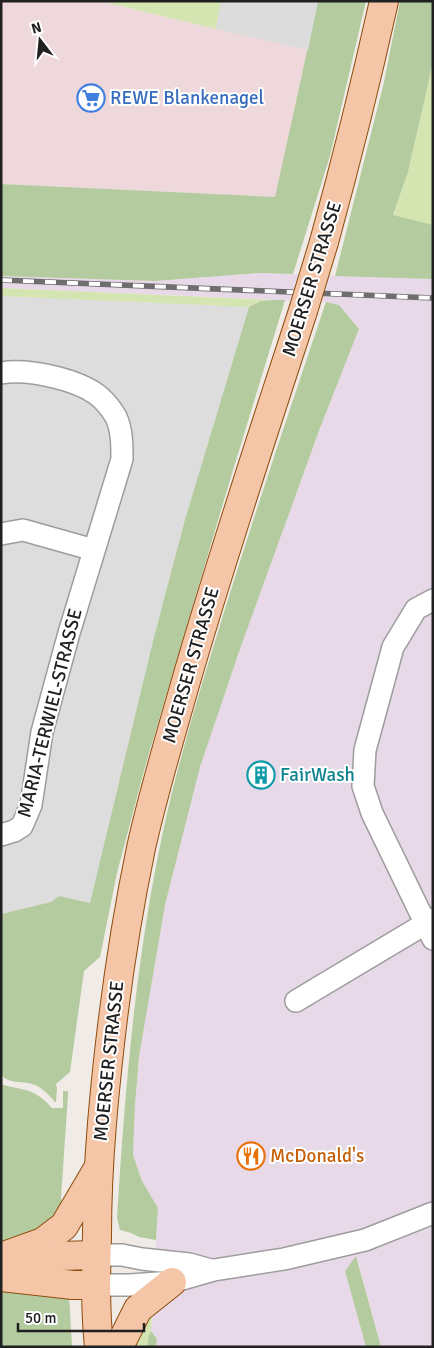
<svg xmlns="http://www.w3.org/2000/svg" width="434" height="1348" font-family="Signika,sans-serif">
	<style>
		.residential { fill: #dedddd }
		.commercial { fill: #efd8db }
		.industrial { fill: #e8d9e8 }
		.grass { fill: #d4e5b1 }
		.forest { fill: #b4cb9f }
		.parking { fill: #dcdcdc }
		.lines { fill: none; stroke-linecap: round; stroke-linejoin: round }
		.minor-casing { stroke: #9d9d9d; stroke-width: 24 }
		.major-casing { stroke: #8f4c0c; stroke-width: 30 }
		.minor { stroke: #fff; stroke-width: 21 }
		.major { stroke: #f4c5a7; stroke-width: 28 }
		.rail-casing { stroke: #6e6e6e; stroke-width: 5.5 }
		.rail { stroke: #fff; stroke-width: 4; stroke-dasharray: 11; stroke-linecap: butt }
		.major-bridge-casing { stroke: #8f4c0c; stroke-width: 30; stroke-linecap: butt }
		.major-bridge { stroke: #f4c5a7; stroke-width: 28 }
		.labels { text-anchor: middle; dominant-baseline: central; stroke-width: 4; stroke-linejoin: round; paint-order: stroke }
		.shop-label { font-size: 19px; fill: #366cbe; stroke: #fff; text-anchor: start }
		.street-label { font-size: 19px; fill: #202020; stroke: #fff }
		.culture-label { font-size: 19px; fill: #0d838f; stroke: #fff; text-anchor: start }
		.food-label { font-size: 19px; fill: #c56008; stroke: #fff; text-anchor: start }
	</style>
	<rect width="100%" height="100%" fill="#f0ebe7"/>
	<!-- residential -->
	<polygon class="residential" points="1,296 249,307 184,523 153,641 90,904 59,896 51,902 1,914"/>
	<!-- commercial -->
	<polygon class="commercial" points="1,1 100,1 215,29 221,1 318,1 275,197 1,184"/>
	<!-- industrial -->
	<polygon class="industrial" points="258,273 433,279 433,1347 381,1347 357,1257 345,1271 366,1347 156,1347 157,1339 151,1331 158,1208 142,1181 133,1155 135,1105 139,1057 165,905 200,767 240,649 320,428 359,329 339,305 326,302 1,288 1,276 155,281"/>
	<!-- grass -->
	<g class="grass">
		<polygon points="100,1 221,1 216,29"/>
		<polygon points="433,60 433,225 393,216 408,172"/>
		<polygon points="1,288 273,300 261,301 249,307 1,296"/>
		<polygon points="152,1312 151,1331 148,1338 148,1347 128,1347"/>
	</g>
	<!-- forest -->
	<g class="forest">
		<polygon points="318,1 366,1 330,156 293,274 258,273 155,281 1,276 1,184 275,197"/>
		<polygon points="400,1 433,1 433,60 428,84 408,172 393,215 433,225 433,279 335,276 384,82"/>
		<path d="M273 300H285L227 490 145 767 117 873 100 957 84 971 70 1072 56 1084 57 1088 56 1102H55C48 1094 42 1087 32 1084 22 1081 7 1084 1 1074V914L51 902 59 896 90 903 153 641 184 523 249 307 261 301Z"/>
		<path d="M326 302 339 305 359 329 320 428 240 649 200 767 165 905 139 1057 135 1105 133 1155 142 1181 158 1208 156 1240 139 1237 131 1233 120 1230 117 1218C125 1088 136 955 164 827 179 758 200 690 221 622 254 515 290 409 326 302Z"/>
		<path d="M1 1084C8 1087 14 1087 21 1089 34 1091 43 1098 52 1108H63V1091H68V1095L61 1198 63 1212 56 1223 1 1250Z"/>
		<polygon points="356,1256 381,1347 366,1347 345,1271"/>
		<polygon points="1,1288 69,1295 72,1347 1,1347"/>
		<polygon points="151,1331 157,1339 156,1347 148,1347 148,1338"/>
	</g>
	<!-- parking -->
	<polygon class="parking" points="221,1 318,1 308,50 216,29"/>
	<g class="lines">
		<!-- minor casing -->
		<g class="minor-casing">
			<g id="minor">
				<path d="M1 373C28 368 85 380 104 401 108 405 113 412 116 417 122 430 122 444 122 459L69 633 42 732 31 805 22 826 14 831 1 835"/>
				<polyline points="1,534 23,530 94,550"/>
				<polyline points="433,600 416,609 393,647 365,750 363,786 372,813 433,939"/>
				<polyline points="296,1001 433,919"/>
				<polyline points="96,1255 122,1255 142,1259 189,1264 211,1270"/>
				<polyline points="96,1285 130,1285 172,1282 214,1270 284,1259 365,1240 433,1213"/>
			</g>
		</g>
		<!-- major casing -->
		<g class="major-casing">
			<g id="major">
				<path d="M324 242C346 162 366 82 384 1"/>
				<polyline points="1,1257 43,1242 64,1226 97,1170"/>
				<polyline points="20,1257 96,1255"/>
				<polyline points="1,1277 73,1285 96,1285"/>
				<path d="M99 1347C95 1309 96 1272 97 1235 97 1197 99 1160 102 1123 110 1030 122 939 141 848 153 794 169 741 184 688 220 562 262 437 303 311"/>
				<polyline points="119,1347 138,1309 172,1282"/>
			</g>
		</g>
		<!-- minor -->
		<use href="#minor" class="minor"/>
		<!-- major -->
		<use href="#major" class="major"/>
		<!-- rail casing -->
		<g class="rail-casing">
			<polyline id="rail" points="1,280 433,298"/>
		</g>
		<!-- rail -->
		<use href="#rail" class="rail"/>
		<!-- major-bridge casing -->
		<g class="major-bridge-casing">
			<polyline id="major-bridge" points="303,311 324,242"/>
		</g>
		<!-- major-bridge -->
		<use href="#major-bridge" class="major-bridge"/>
	</g>
	<!-- icons -->
	<defs>
		<g id="supermarket-ring" transform="scale(1.4375)"><circle r="9.5" fill="#fff" stroke="#3f7fe0" stroke-width="1.5"/><path d="M-6-5.5h2.5l.6 2H6L4.5 2H-2.5L-4.4-4H-6ZM-1.5 3.2a1.3 1.3 0 1 0 .1 0ZM3 3.2a1.3 1.3 0 1 0 .1 0Z" fill="#3f7fe0"/></g>
		<g id="building-ring" transform="scale(1.4375)"><circle r="9.5" fill="#fff" stroke="#0f9aa8" stroke-width="1.5"/><path d="M-4-6H4V6H1V3H-1V6H-4ZM-2.5-4.3h1.7v1.8h-1.7ZM.8-4.3h1.7v1.8H.8ZM-2.5-1h1.7V.8h-1.7ZM.8-1h1.7V.8H.8Z" fill="#0f9aa8"/></g>
		<g id="restaurant-ring" transform="scale(1.4375)"><circle r="9.5" fill="#fff" stroke="#e8710a" stroke-width="1.5"/><path d="M-5-6h1v4h1v-4h1v4h1v-4h1v5L-1.5 .5V6h-2V.5L-5-1ZM5-6V6H3V1.5H1.5Q1.5-4 5-6Z" fill="#e8710a"/></g>
	</defs>
	<g fill-rule="evenodd">
		<use href="#supermarket-ring" x="91" y="98"/>
		<use href="#building-ring" x="261" y="775"/>
		<use href="#restaurant-ring" x="251" y="1156"/>
	</g>
	<g class="labels">
		<!-- shop labels -->
		<g class="shop-label">
			<text x="110" y="98">REWE Blankenagel</text>
		</g>
		<!-- street labels -->
		<g class="street-label">
			<text transform="translate(312 279) rotate(-73)">MOERSER STRASSE</text>
			<text transform="translate(191 665) rotate(-74)">MOERSER STRASSE</text>
			<text transform="translate(50 713) rotate(-76)">MARIA-TERWIEL-STRASSE</text>
			<text transform="translate(109 1061) rotate(-84)">MOERSER STRASSE</text>
		</g>
		<!-- culture labels -->
		<g class="culture-label">
			<text x="280" y="775">FairWash</text>
		</g>
		<!-- food labels -->
		<g class="food-label">
			<text x="270" y="1156">McDonald's</text>
		</g>
	</g>
	<!-- border -->
	<rect width="434" height="1348" fill="none" stroke="#202020" stroke-width="5"/>
	<!-- north arrow -->
	<g transform="translate(40 40) rotate(344)" stroke="#ffffff" stroke-width="4" paint-order="stroke">
	<path d="M0-4L9 19L0 12L-9 19Z" fill="#202020"/>
	<text y="-8" font-size="14" font-weight="bold" text-anchor="middle" fill="#202020">N</text>
	</g>
	<!-- scale -->
	<path d="M18 1323v8h126v-8" fill="none" stroke="#202020" stroke-width="2.5"/>
	<text x="25" y="1323" font-size="15" fill="#202020" stroke="#ffffff" stroke-width="4" paint-order="stroke">50 m</text>
</svg>
